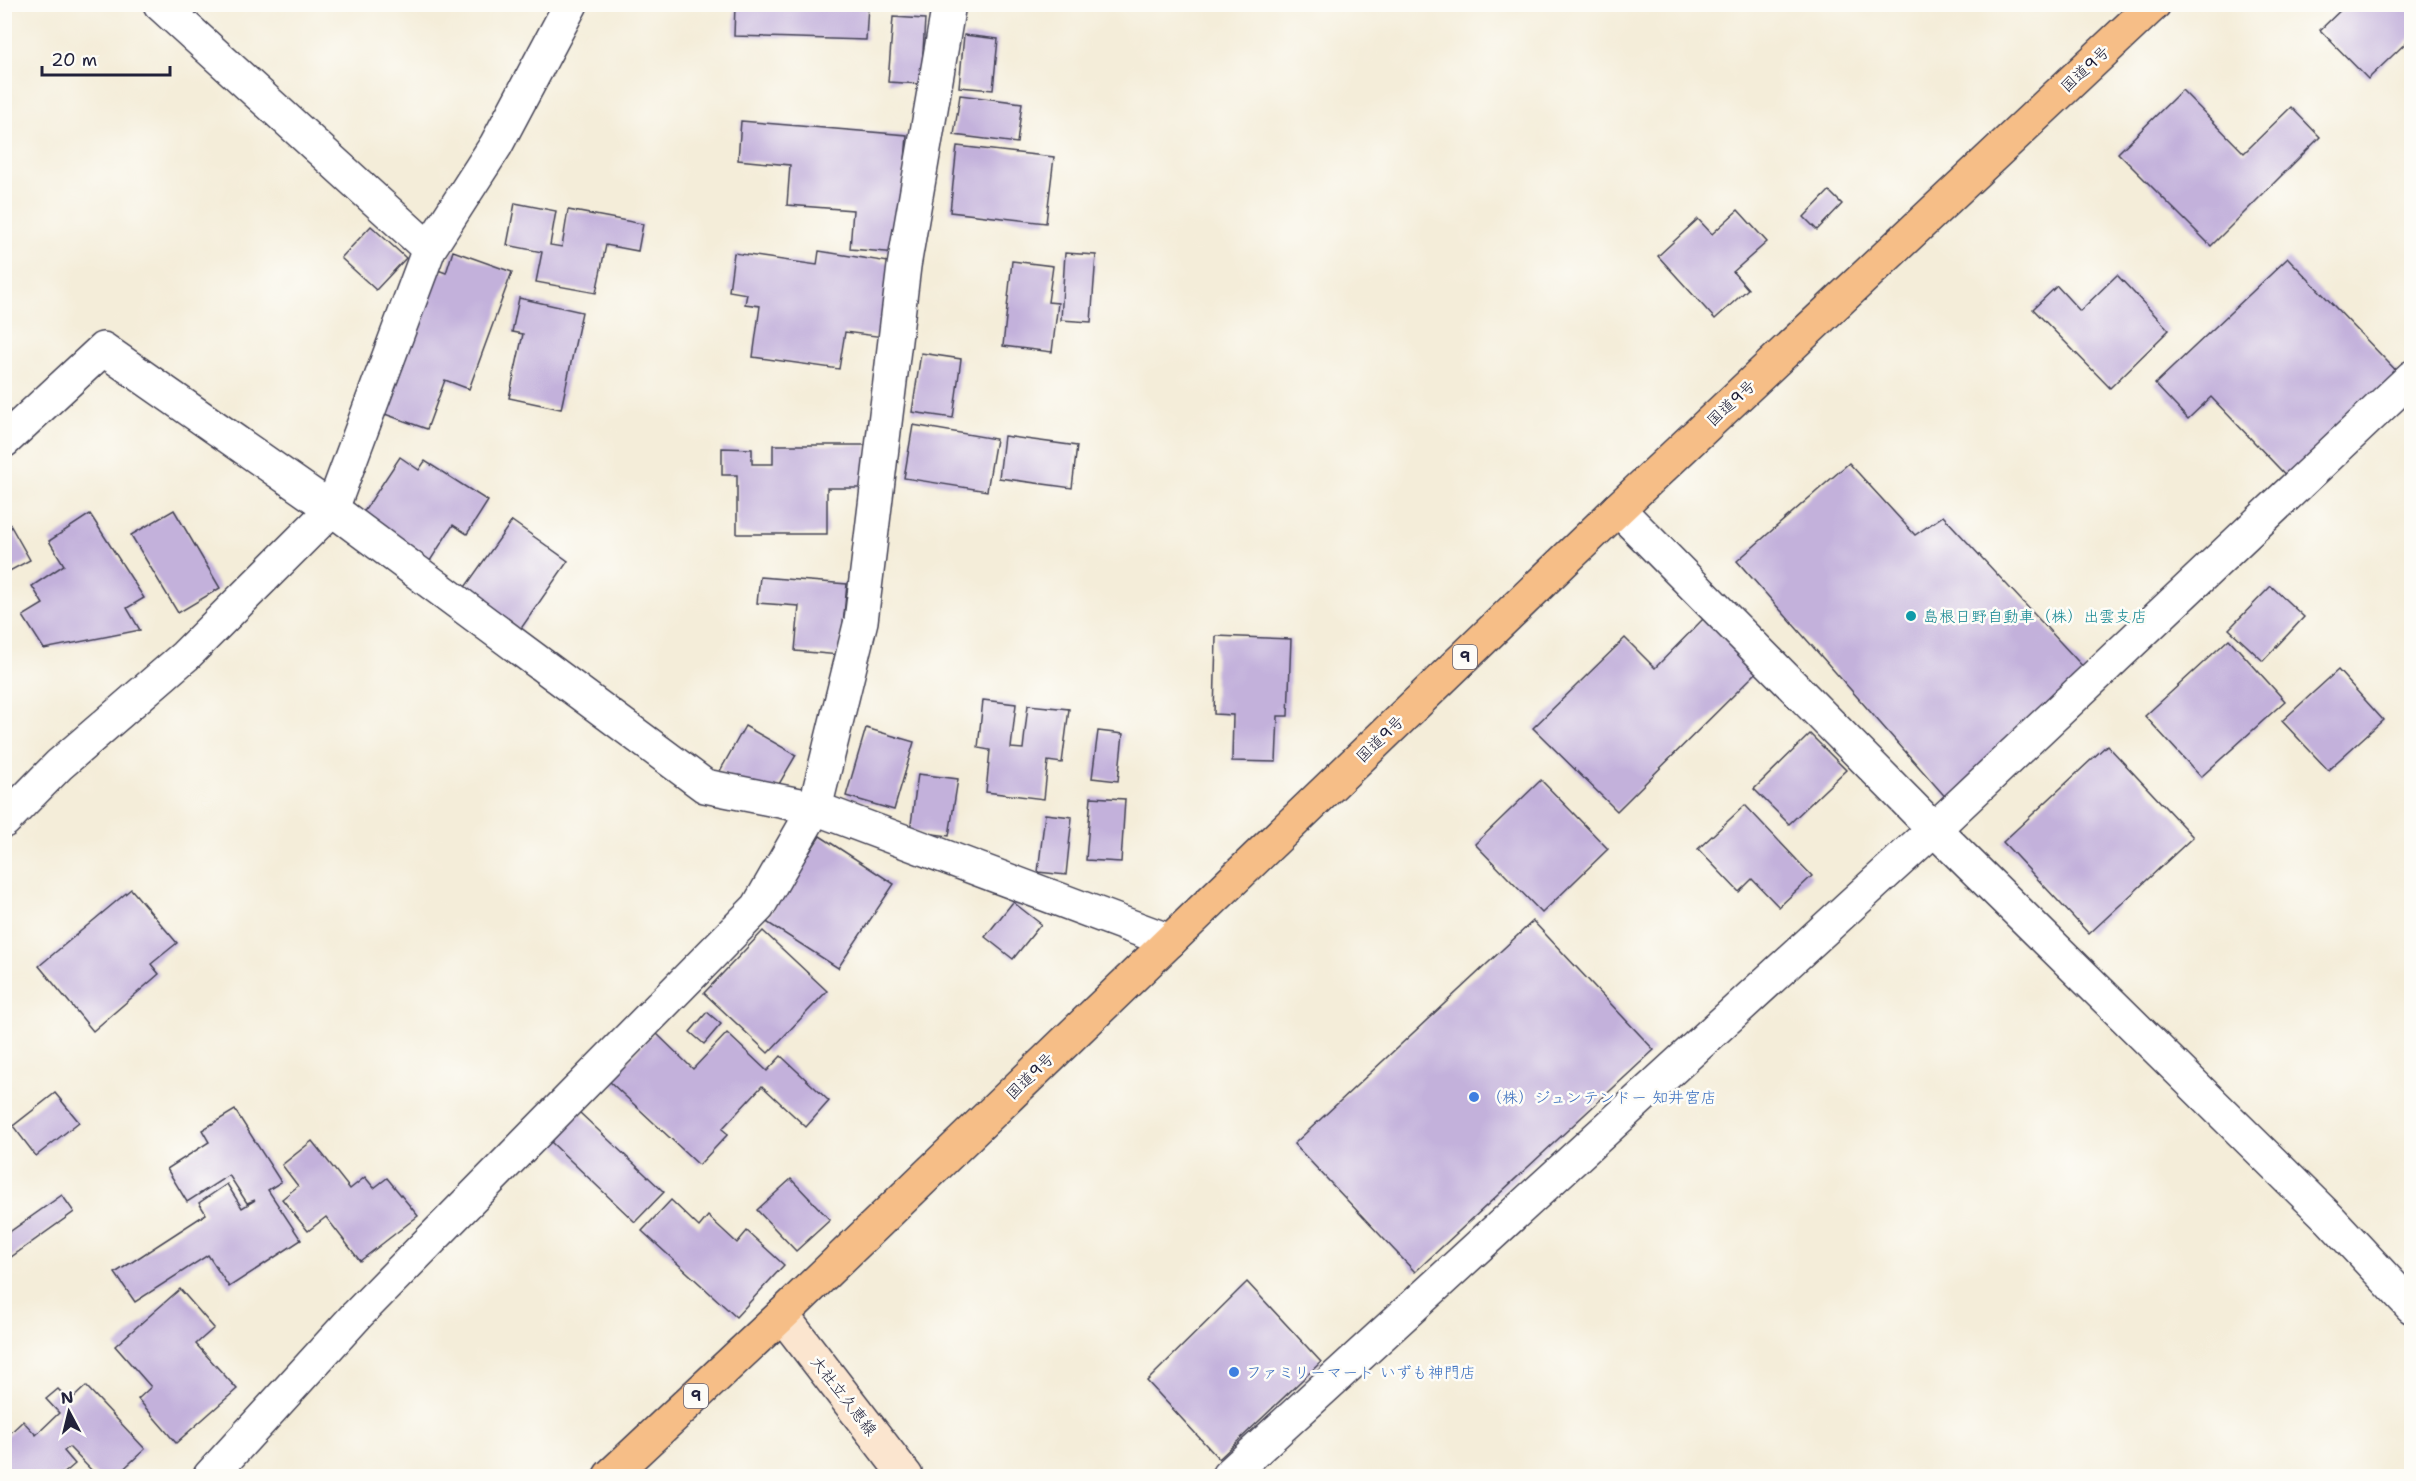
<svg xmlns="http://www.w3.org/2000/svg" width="2416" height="1481" font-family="'Shantell Sans','Klee One',sans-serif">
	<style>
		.building { fill: #c3b1db }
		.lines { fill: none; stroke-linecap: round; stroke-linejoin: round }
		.minor-casing { stroke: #424053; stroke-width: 36 }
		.secondary-casing { stroke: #424053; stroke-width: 36 }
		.trunk-casing { stroke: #424053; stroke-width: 36 }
		.minor { stroke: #fff; stroke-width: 33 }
		.secondary { stroke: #fbe5cf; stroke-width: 33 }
		.trunk { stroke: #f6be87; stroke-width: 33 }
		.culture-dot { fill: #0f9aa8; stroke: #fdfcf7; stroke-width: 2 }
		.shop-dot { fill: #3f7fe0; stroke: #fdfcf7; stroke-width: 2 }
		.labels { text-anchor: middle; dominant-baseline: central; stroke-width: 5; stroke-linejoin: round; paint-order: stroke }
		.shield { fill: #fdfcf7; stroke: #646373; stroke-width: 1.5 }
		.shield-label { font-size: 15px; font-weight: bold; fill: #22223b }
		.street-label { font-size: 16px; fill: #22223b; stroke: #fdfcf7 }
		.culture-label { font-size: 16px; fill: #0d838f; stroke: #fdfcf7; text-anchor: start }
		.shop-label { font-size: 16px; fill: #366cbe; stroke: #fdfcf7; text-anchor: start }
	</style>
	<rect width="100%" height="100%" fill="#fdfcf7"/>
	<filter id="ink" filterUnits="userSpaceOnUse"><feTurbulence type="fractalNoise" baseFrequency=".0167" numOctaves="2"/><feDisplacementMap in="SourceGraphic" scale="12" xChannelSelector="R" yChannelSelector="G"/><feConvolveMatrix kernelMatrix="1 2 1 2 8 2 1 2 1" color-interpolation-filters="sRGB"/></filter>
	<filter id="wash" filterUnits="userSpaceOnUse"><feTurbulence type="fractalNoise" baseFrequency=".008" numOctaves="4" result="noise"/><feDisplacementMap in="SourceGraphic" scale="24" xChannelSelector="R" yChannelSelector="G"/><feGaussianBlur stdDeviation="1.35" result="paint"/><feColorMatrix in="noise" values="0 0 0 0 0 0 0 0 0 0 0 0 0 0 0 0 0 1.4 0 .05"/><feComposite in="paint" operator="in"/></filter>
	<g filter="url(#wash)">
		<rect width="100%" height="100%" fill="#f4edd9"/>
		<g id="blocks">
			<!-- building -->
			<g class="building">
				<polygon points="735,4 868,4 866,40 734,36"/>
				<polygon points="895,4 930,4 930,8 895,7"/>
				<polygon points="2347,4 2412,4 2412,37 2368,79 2320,30"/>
				<polygon points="893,17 925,19 921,84 888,82"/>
				<polygon points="964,35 998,39 993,90 959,87"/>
				<polygon points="2182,90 2244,153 2291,107 2320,137 2211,246 2118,153"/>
				<polygon points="960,95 1022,103 1017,143 954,135"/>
				<polygon points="741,121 907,135 898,253 850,249 853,210 787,205 790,165 738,160"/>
				<polygon points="957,146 1054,157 1046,223 950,212"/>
				<polygon points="1829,191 1842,204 1817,230 1804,217"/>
				<polygon points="515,203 556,211 550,245 562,247 568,210 643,224 638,251 606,245 596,293 536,282 542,252 507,245"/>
				<polygon points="1738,210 1767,242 1733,272 1748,289 1715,319 1658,256 1698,219 1712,234"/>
				<polygon points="371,226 406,258 376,290 341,258"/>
				<polygon points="453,251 512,272 469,389 445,380 427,429 382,413 435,269 446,273"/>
				<polygon points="819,251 895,263 884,337 845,332 839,369 753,357 760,306 745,304 747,294 729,291 734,253 817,265"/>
				<polygon points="1065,253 1096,255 1091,322 1061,320"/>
				<polygon points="2288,258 2408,383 2298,488 2211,397 2188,419 2155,384"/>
				<polygon points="1012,261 1053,266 1048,302 1058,303 1052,352 1003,346"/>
				<polygon points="2117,275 2169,330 2110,388 2033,309 2057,286 2080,311"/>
				<polygon points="519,298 582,312 561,409 509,398 523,334 512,332"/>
				<polygon points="921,353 961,359 953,418 912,412"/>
				<polygon points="913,425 996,439 987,491 904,478"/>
				<polygon points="1004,436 1077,446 1072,488 999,478"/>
				<polygon points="773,445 867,445 867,488 827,488 827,534 737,534 737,475 722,475 722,448 752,449 752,464 773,464"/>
				<polygon points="400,457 419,470 425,461 488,501 467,534 453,525 428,564 359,519"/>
				<polygon points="1849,463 1915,535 1943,516 2087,671 1949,801 1737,561"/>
				<polygon points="174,510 220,588 178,613 131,535"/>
				<polygon points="4,514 30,560 4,574"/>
				<polygon points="90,514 144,598 127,608 140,630 44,649 23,616 43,604 32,586 64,565 49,541"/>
				<polygon points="512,521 568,561 520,630 463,590"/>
				<polygon points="760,577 847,584 840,655 795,651 799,606 757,603"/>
				<polygon points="2271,586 2304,617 2263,661 2229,629"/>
				<polygon points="1704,618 1757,672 1617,811 1533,728 1625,638 1655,668"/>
				<polygon points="1216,636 1291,639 1288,716 1278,716 1276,762 1232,761 1233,715 1214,714"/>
				<polygon points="2229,639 2285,701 2201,777 2145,716"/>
				<polygon points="2338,670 2383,720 2328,770 2282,721"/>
				<polygon points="983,700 1016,704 1011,748 1023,749 1028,705 1069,709 1062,763 1048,761 1044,799 986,792 990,750 978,748"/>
				<polygon points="745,726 796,755 775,791 751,789 720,771"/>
				<polygon points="866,728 914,742 894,810 846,796"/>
				<polygon points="1098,731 1123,734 1118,781 1092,778"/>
				<polygon points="1810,734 1846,770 1789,824 1754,789"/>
				<polygon points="2107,745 2193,837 2089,934 2003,842"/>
				<polygon points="918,774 958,779 949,836 910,831"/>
				<polygon points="1541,780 1608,849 1542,913 1475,844"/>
				<polygon points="1091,797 1125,799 1121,862 1086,860"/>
				<polygon points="1745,805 1812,876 1779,907 1752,879 1739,892 1698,849"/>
				<polygon points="1045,814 1072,817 1066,875 1038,872"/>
				<polygon points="820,836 894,884 838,968 765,921"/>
				<polygon points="131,889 177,943 151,964 159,974 93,1031 39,966"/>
				<polygon points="1013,902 1041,924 1013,959 985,937"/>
				<polygon points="1533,921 1654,1050 1415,1272 1294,1144"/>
				<polygon points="763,931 827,991 768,1053 704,993"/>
				<polygon points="707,1012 721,1024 704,1044 690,1032"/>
				<polygon points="655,1032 693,1069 727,1033 767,1071 781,1056 829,1101 806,1127 762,1086 722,1129 728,1134 699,1165 609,1081"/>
				<polygon points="55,1093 79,1122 36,1156 13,1126"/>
				<polygon points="235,1110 281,1182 268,1190 301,1240 229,1287 208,1255 135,1302 115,1273 206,1214 199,1203 227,1184 242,1208 255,1200 247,1203 229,1175 187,1202 167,1169 209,1142 202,1130"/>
				<polygon points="579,1112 664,1192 635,1222 551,1142"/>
				<polygon points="312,1141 350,1189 365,1177 374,1188 387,1178 418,1216 360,1261 326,1217 308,1231 282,1199 298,1186 282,1165"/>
				<polygon points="791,1179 830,1220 796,1251 757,1210"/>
				<polygon points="62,1195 74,1212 4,1262 4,1236"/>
				<polygon points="671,1200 699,1227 708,1216 737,1243 747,1231 784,1265 736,1317 642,1231"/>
				<polygon points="1247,1282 1321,1362 1219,1459 1147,1381"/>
				<polygon points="180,1289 214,1328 196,1344 237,1389 176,1443 138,1399 151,1387 115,1346"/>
				<polygon points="86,1386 145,1449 116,1476 97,1476 69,1447 64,1451 75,1464 61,1476 4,1476 4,1439 23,1421 36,1435 59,1413 46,1399 58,1389 70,1401"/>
			</g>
		</g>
	</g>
	<g filter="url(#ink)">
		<use href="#blocks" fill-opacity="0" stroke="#424053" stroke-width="1.5"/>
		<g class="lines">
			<!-- minor casing -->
			<g class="minor-casing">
				<g id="minor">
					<polyline points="160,4 429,249"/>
					<polyline points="4,441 103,349 332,509 705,786 815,808 1170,941"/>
					<polyline points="1618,509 1934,829 2329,1218 2412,1307"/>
					<polyline points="4,821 59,765 185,656 332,509 429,249 496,145 571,4"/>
					<polyline points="210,1476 357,1315 758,907 815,808 861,621 904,266 949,4"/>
					<polyline points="1228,1476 1934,829 2412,377"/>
				</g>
			</g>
			<!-- secondary casing -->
			<g class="secondary-casing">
				<polyline id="secondary" points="782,1315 906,1476"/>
			</g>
			<!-- trunk casing -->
			<g class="trunk-casing">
				<polyline id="trunk" points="610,1476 782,1315 1618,509 2154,4"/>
			</g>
			<!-- minor -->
			<use href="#minor" class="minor"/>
			<!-- secondary -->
			<use href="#secondary" class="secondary"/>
			<!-- trunk -->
			<use href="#trunk" class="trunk"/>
		</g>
	</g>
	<!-- markers -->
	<circle class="culture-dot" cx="1911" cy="616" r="6"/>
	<g class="shop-dot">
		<circle cx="1474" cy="1097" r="6"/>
		<circle cx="1234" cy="1372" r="6"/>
	</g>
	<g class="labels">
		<!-- shield labels -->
		<g class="shield">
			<rect x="1453" y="645" width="24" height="24" rx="4.5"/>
			<rect x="684" y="1384" width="24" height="24" rx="4.5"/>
		</g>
		<g class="shield-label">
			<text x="1465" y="657">9</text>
			<text x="696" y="1396">9</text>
		</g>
		<!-- street labels -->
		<g class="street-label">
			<text transform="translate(2085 69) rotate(-43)">国道9号</text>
			<text transform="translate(1731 403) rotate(-43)">国道9号</text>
			<text transform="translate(1380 739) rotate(-44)">国道9号</text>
			<text transform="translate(1030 1076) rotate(-44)">国道9号</text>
			<text transform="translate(844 1396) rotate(52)">大社立久恵線</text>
		</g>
		<!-- culture labels -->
		<g class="culture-label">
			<text x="1923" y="616">島根日野自動車（株）出雲支店</text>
		</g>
		<!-- shop labels -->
		<g class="shop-label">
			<text x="1486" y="1097">（株）ジュンテンドー 知井宮店</text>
			<text x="1246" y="1372">ファミリーマート いずも神門店</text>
		</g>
	</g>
	<!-- margin -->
	<rect width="2416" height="1481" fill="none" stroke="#fdfcf7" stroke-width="24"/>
	<!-- north arrow -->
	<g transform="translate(69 1412) rotate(353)" stroke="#fdfcf7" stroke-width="4.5" paint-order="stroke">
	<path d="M0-4.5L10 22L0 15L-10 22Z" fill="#22223b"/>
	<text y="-9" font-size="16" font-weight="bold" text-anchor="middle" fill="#22223b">N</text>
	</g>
	<!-- scale -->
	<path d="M42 66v9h128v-9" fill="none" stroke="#22223b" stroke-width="3"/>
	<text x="51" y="66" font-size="18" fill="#22223b" stroke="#fdfcf7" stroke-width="4.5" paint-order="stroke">20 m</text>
</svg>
